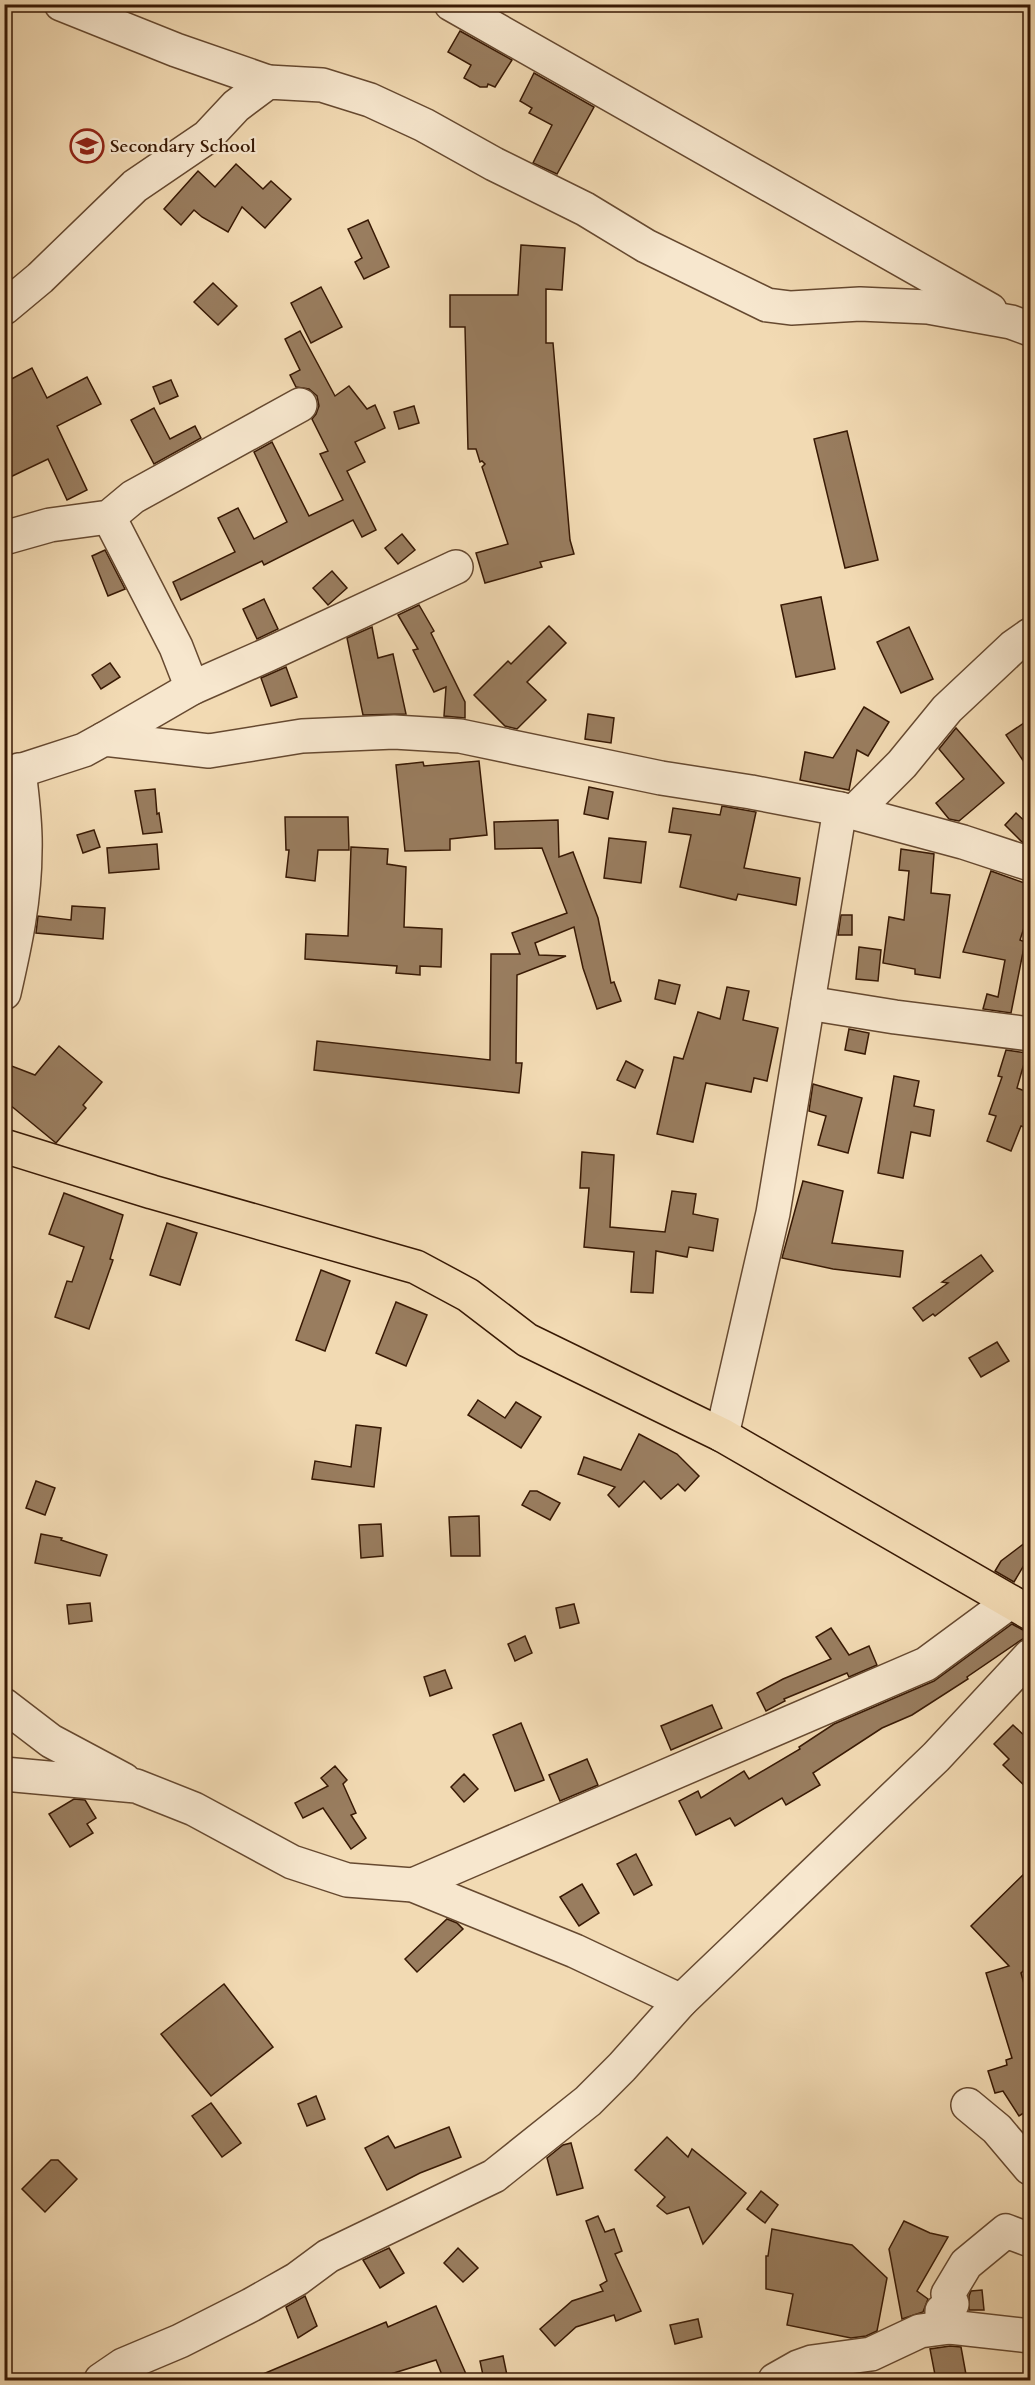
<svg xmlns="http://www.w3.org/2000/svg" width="1035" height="2385" font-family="Cardo,serif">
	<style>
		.building { fill: #997d5f; stroke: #381904; stroke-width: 1.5 }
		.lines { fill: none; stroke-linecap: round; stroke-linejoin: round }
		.minor-casing { stroke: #664930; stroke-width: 36 }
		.major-casing { stroke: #381904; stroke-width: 36 }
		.minor { stroke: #f7e7ce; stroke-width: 33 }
		.major { stroke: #f2dab3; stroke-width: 33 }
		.labels { text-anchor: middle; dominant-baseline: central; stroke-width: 4.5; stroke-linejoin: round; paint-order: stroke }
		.poi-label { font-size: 18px; font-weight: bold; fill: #381904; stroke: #f7e7ce; text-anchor: start }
	</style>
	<rect width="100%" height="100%" fill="#f2dab3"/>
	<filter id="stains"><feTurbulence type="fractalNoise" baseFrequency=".00333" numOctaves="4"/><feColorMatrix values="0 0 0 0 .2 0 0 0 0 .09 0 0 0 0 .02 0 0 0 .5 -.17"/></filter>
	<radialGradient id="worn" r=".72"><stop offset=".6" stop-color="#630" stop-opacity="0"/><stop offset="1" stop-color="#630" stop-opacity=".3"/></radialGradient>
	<!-- building -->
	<g class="building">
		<polygon points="460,31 512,60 495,87 488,84 487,87 480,87 464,78 471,65 448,52"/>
		<polygon points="534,73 594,107 557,174 533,163 552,125 529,113 532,108 520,101"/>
		<polygon points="236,164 263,189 271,181 291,199 265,228 242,207 228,232 202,217 194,210 181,225 164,209 198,171 215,187"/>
		<polygon points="368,220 389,267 364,279 355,262 362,258 348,229"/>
		<polygon points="521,245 565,248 562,290 546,289 546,343 553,343 570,540 574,554 540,562 542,567 485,583 476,553 508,544 482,467 485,464 482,461 480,462 476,449 468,449 465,327 450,327 450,295 518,295"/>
		<polygon points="213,283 237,306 218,325 194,302"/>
		<polygon points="321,287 342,327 311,343 291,303"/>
		<polygon points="300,331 335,396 349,386 367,409 375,405 385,428 355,442 365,462 347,471 376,530 362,537 353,520 264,565 262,561 181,600 173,582 235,552 218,518 238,508 254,539 287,522 254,452 272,442 309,516 343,500 320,454 328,451 312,419 316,414 319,406 317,396 309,389 296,387 290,375 300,370 285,339"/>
		<polygon points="32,368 47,398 87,377 101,404 57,426 87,490 67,500 48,459 4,480 4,383"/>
		<polygon points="171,380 178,396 160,404 153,387"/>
		<polygon points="414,406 419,423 399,429 394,412"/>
		<polygon points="154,408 170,439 195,426 201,438 154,464 131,420"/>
		<polygon points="847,431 878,560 845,568 814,439"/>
		<polygon points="402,534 415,550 398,564 385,548"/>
		<polygon points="105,550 125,589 108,596 92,556"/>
		<polygon points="332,571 347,588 328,605 313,588"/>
		<polygon points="821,597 835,669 796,677 781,605"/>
		<polygon points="264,599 278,629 257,639 243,609"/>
		<polygon points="419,605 434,631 431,633 465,702 465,718 444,716 446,687 434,692 413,650 418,649 398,615"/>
		<polygon points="549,626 566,643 527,682 546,700 517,729 505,726 474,695 508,661 511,664"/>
		<polygon points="372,627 378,658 393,654 406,714 363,715 347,638"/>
		<polygon points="909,627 933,679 901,693 877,642"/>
		<polygon points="110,663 120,677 101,689 92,675"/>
		<polygon points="286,667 297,697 271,706 261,678"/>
		<polygon points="864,707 889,722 868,756 857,750 849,790 800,780 805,752 833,758"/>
		<polygon points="588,714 614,718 611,743 585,739"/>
		<polygon points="1030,719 1030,771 1006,735"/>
		<polygon points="956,728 1004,783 959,821 949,819 936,803 964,779 939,749"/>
		<polygon points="479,761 487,835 450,839 450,850 405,851 396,765 423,762 424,766"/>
		<polygon points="589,787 613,792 608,819 584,814"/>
		<polygon points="155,789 157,814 159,813 162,832 143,834 135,791"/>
		<polygon points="722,806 756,812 744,868 800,878 796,905 738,894 736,900 680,887 691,835 669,832 673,808 720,815"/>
		<polygon points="1016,813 1030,826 1030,844 1022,842 1005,825"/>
		<polygon points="285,817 348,817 349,850 318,850 315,881 286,877 289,850 286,850"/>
		<polygon points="558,820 559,857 573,852 598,918 611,983 614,982 621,1001 597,1009 583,968 574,927 535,943 539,955 566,956 517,975 516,1063 522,1063 519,1093 314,1070 317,1041 490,1060 491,954 520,954 512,933 567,913 542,848 495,849 494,822"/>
		<polygon points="94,830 100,847 83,853 77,835"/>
		<polygon points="609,838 646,842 641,883 604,878"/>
		<polygon points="157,844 159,869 109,873 107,848"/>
		<polygon points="351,847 388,849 387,864 406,867 404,927 442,929 441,967 420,966 420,975 396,973 397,966 305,959 306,934 348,936"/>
		<polygon points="901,849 934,854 931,893 950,895 940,978 915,974 915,969 883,963 889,917 904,920 909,871 899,870"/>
		<polygon points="991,871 1030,885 1030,909 1020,940 1025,942 1011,1013 983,1009 987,994 998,997 1005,960 963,952"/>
		<polygon points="72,906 105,908 103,939 36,933 38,916 71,920"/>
		<polygon points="841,915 852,915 852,935 838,935"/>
		<polygon points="859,947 881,950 878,981 856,979"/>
		<polygon points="659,980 680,985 675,1004 655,999"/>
		<polygon points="727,987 749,991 743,1020 778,1028 767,1081 754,1078 751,1092 706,1083 693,1142 657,1134 674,1057 683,1059 698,1012 720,1019"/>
		<polygon points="849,1029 869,1033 865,1054 845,1050"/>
		<polygon points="59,1046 102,1082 83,1105 86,1108 56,1143 4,1100 4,1063 35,1075"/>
		<polygon points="1006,1050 1027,1053 1017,1088 1030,1093 1030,1129 1021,1126 1011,1151 987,1141 996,1116 989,1114 1002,1077 998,1076"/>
		<polygon points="626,1061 643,1070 635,1088 617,1080"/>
		<polygon points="894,1076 919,1081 914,1106 934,1110 930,1136 911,1132 903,1178 878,1173"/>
		<polygon points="813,1084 862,1098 848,1153 818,1145 826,1116 809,1111"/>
		<polygon points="582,1152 614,1155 610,1227 665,1232 672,1191 696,1194 693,1214 718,1219 713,1251 689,1247 687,1257 656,1251 653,1293 631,1292 634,1252 584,1247 589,1188 580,1188"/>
		<polygon points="803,1181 843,1191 832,1243 903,1251 900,1277 833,1269 782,1258"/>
		<polygon points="64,1193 123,1215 110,1259 113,1260 89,1329 55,1317 67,1281 72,1282 84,1247 49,1234"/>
		<polygon points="167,1223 197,1233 180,1285 150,1275"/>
		<polygon points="981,1255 993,1271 935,1316 933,1314 923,1321 913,1308 948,1283 942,1282"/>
		<polygon points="321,1270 350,1281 325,1351 296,1340"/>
		<polygon points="396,1302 427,1315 406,1366 376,1353"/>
		<polygon points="997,1342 1009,1361 981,1377 969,1358"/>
		<polygon points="478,1400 505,1418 516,1402 541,1417 521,1448 468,1415"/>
		<polygon points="356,1425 381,1428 374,1487 312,1479 315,1461 351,1467"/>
		<polygon points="639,1434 677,1454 699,1476 685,1491 678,1484 661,1499 644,1481 619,1507 608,1495 615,1487 578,1474 584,1457 621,1470"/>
		<polygon points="36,1481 55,1488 45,1515 26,1508"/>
		<polygon points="530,1491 537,1491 560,1503 550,1520 522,1505"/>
		<polygon points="479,1516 480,1556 451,1556 449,1517"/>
		<polygon points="381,1524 383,1556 361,1558 359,1525"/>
		<polygon points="41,1534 62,1538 61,1540 107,1555 100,1576 35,1563"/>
		<polygon points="1030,1539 1030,1555 1014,1582 995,1571 1001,1561"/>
		<polygon points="90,1603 92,1621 69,1624 67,1605"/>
		<polygon points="574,1604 579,1623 560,1628 556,1608"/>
		<polygon points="1012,1624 1023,1630 1027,1636 967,1677 968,1679 912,1715 882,1728 813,1773 820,1785 786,1805 782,1798 735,1826 730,1818 696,1835 679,1801 698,1791 701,1798 744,1771 749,1779 800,1749 799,1747 834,1724 934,1681"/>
		<polygon points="831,1628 849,1655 869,1646 877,1665 849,1677 847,1673 784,1699 785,1701 766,1711 757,1693 783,1679 831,1659 816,1637"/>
		<polygon points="525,1636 532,1653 515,1661 508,1644"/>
		<polygon points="445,1670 452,1688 430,1696 424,1677"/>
		<polygon points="712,1705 722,1728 671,1750 661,1726"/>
		<polygon points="521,1723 544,1780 515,1791 493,1735"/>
		<polygon points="1013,1725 1030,1741 1030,1791 1003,1765 1009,1759 994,1744"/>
		<polygon points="587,1759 598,1785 560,1801 549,1775"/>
		<polygon points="335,1766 347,1780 343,1784 356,1813 351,1815 366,1838 351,1849 323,1808 303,1818 295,1803 328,1786 321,1778"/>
		<polygon points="464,1774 478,1789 464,1802 451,1787"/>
		<polygon points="74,1799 85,1800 96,1818 87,1824 93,1833 70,1847 49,1814"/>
		<polygon points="636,1854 652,1885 634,1895 617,1864"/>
		<polygon points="1030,1868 1030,1965 1021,1973 1030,2005 1030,2109 1019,2116 1003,2091 995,2093 988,2071 1007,2065 1006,2060 1012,2058 986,1973 1009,1966 971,1926"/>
		<polygon points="582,1884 599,1913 579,1926 560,1897"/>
		<polygon points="447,1919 457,1923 463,1929 417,1972 405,1959"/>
		<polygon points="224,1984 273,2047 211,2096 161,2034"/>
		<polygon points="316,2096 325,2119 307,2126 298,2104"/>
		<polygon points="211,2103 241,2143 222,2157 192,2116"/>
		<polygon points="449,2127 461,2157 420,2173 387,2190 365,2148 388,2136 395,2148"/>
		<polygon points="667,2137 688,2157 692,2149 746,2193 703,2244 689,2207 667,2214 657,2206 665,2197 635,2170"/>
		<polygon points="571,2143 583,2188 557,2195 547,2158 563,2145"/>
		<polygon points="51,2160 58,2160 77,2179 45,2212 22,2189"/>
		<polygon points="761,2191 778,2205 765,2223 747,2209"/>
		<polygon points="598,2216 605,2232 614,2229 622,2251 615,2254 641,2311 616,2321 614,2315 576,2327 555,2346 540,2329 572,2301 603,2291 600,2285 607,2281 586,2221"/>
		<polygon points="904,2221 930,2233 948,2237 917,2291 928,2299 923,2312 902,2319 889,2249"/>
		<polygon points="772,2229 852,2245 887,2278 877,2331 866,2336 851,2338 787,2325 793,2294 766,2289 766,2256 768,2256"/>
		<polygon points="389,2248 404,2273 380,2288 363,2260"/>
		<polygon points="458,2248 478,2268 463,2282 444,2263"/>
		<polygon points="982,2290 984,2310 969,2310 969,2296 971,2291"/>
		<polygon points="305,2296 317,2326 298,2338 286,2307"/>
		<polygon points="436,2306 466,2374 444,2380 436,2360 381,2377 383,2380 249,2380 386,2322 388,2327"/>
		<polygon points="698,2319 702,2337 675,2344 670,2325"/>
		<polygon points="950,2346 961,2347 967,2380 936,2380 930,2349"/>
		<polygon points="503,2356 508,2380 484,2380 480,2361"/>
	</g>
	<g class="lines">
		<!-- minor casing -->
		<g class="minor-casing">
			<g id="minor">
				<polyline points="61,4 176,50 268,82"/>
				<polyline points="451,4 990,310"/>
				<polyline points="4,308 40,278 135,186 207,137 236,106 268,82 322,85 370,100 424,125 494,164 585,209 646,246 767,305 791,308 860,304 928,307 1011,322 1030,329"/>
				<polyline points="109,517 176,647 192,688"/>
				<polyline points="4,538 50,525 109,517 133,497 300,405"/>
				<polyline points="104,739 192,688 267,655 456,567"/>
				<polyline points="4,776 84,750 104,739 209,751 302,736 394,732 460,736 661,778 751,792 840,809 963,842 1030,864"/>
				<polyline points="854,812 902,764 947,709 1013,647 1030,635"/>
				<path d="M4 993C15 945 25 899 25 850 26 823 22 797 19 770"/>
				<polyline points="808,1003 895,1017 1030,1034"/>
				<polyline points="722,1435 773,1213 840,809"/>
				<polyline points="4,1705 51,1741 124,1780"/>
				<polyline points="4,1774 136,1786 194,1809 292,1862 347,1880 413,1885 575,1951 681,2001"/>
				<polyline points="413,1885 926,1664 1010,1602"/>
				<polyline points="968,2105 997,2129 1030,2168"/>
				<polyline points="950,2327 942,2321 942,2311 952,2304 948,2294 966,2264 1006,2231 1030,2240"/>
				<polyline points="101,2380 123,2365 180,2341 251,2305 297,2279 328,2256 494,2176 588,2101 622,2067 681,2001 936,1757 1030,1656"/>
				<polyline points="775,2380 798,2367 812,2362 871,2354 920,2331 950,2327 1030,2336"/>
			</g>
		</g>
		<!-- major casing -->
		<g class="major-casing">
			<polyline id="major" points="4,1146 152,1192 416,1267 468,1295 527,1340 722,1435 1030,1613"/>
		</g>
		<!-- minor -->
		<use href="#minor" class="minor"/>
		<!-- major -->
		<use href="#major" class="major"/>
	</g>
	<!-- icons -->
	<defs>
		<g id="school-ring" transform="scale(1.725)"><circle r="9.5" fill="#f7e7ce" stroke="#8f2418" stroke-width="1.5"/><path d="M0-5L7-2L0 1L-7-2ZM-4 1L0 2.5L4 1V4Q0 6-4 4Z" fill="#8f2418"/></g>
	</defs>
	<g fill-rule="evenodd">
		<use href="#school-ring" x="87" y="146"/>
	</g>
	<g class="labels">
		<!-- poi labels -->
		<g class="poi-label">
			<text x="110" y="146">Secondary School</text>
		</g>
	</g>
	<!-- margin -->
	<rect width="1035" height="2385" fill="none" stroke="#f2dab3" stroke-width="24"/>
	<rect x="6" y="6" width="1023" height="2373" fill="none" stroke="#381904" stroke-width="3"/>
	<rect x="12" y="12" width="1011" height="2361" fill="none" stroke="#381904" stroke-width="1.5"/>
	<rect width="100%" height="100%" filter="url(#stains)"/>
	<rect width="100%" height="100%" fill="url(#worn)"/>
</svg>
